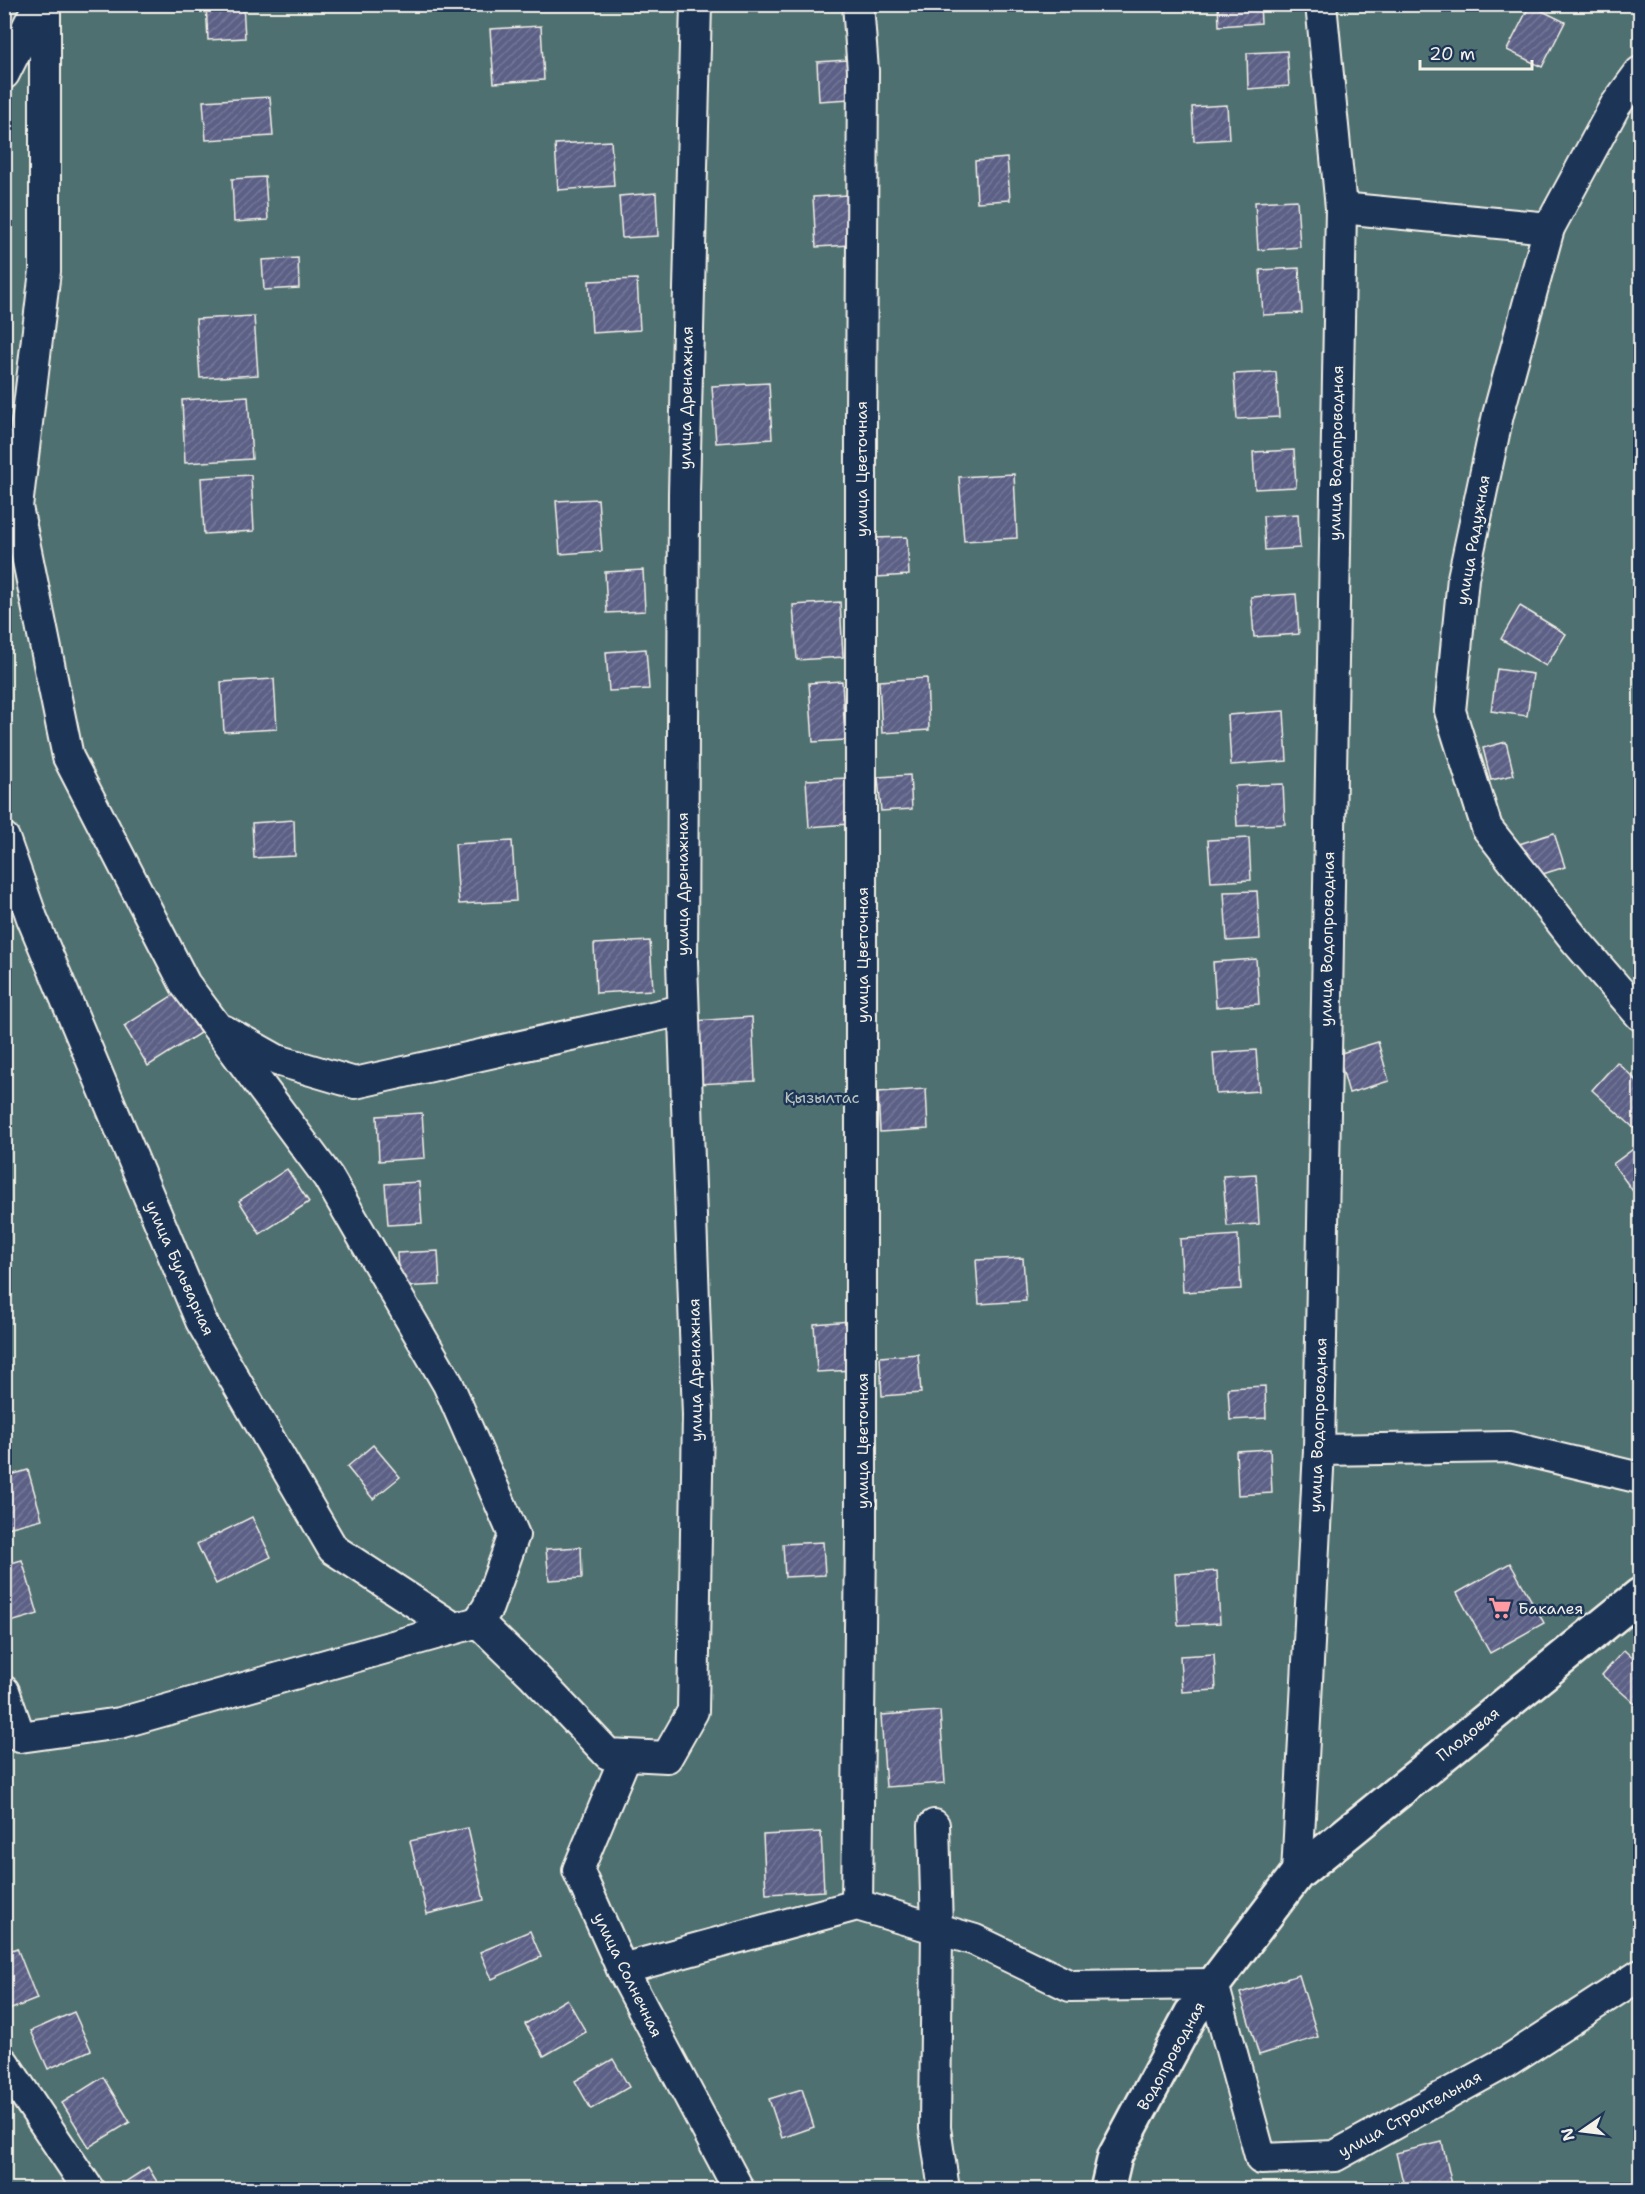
<svg xmlns="http://www.w3.org/2000/svg" width="1645" height="2194" font-family="'Shantell Sans',sans-serif">
	<style>
		.garden { fill: #4f7071; stroke: #a2b0ac; stroke-width: 1.5 }
		.building { fill: url(#building-hatch); stroke: #f4f1e8; stroke-width: 1.5 }
		.lines { fill: none; stroke-linecap: round; stroke-linejoin: round }
		.minor-casing { stroke: #f4f1e8; stroke-width: 34 }
		.tertiary-casing { stroke: #f4f1e8; stroke-width: 38 }
		.minor { stroke: #1d3557; stroke-width: 30 }
		.tertiary { stroke: #1d3557; stroke-width: 33 }
		.labels { text-anchor: middle; dominant-baseline: central; stroke-width: 5; stroke-linejoin: round; paint-order: stroke }
		.street-label { font-size: 16px; fill: #f4f1e8; stroke: #1d3557 }
		.park-label { font-size: 16px; fill: #bac4be; stroke: #1d3557 }
		.poi-label { font-size: 16px; fill: #f4f1e8; stroke: #1d3557; text-anchor: start }
	</style>
	<defs>
		<pattern id="building-hatch" width="6" height="6" patternUnits="userSpaceOnUse" patternTransform="scale(1.5)"><rect width="6" height="6" fill="#5b6086"/><path d="M-1 1l2-2M0 6l6-6M5 7l2-2" fill="none" stroke="#737797"/></pattern>
	</defs>
	<rect width="100%" height="100%" fill="#304265"/>
	<filter id="ink" filterUnits="userSpaceOnUse"><feTurbulence type="fractalNoise" baseFrequency=".0167" numOctaves="2"/><feDisplacementMap in="SourceGraphic" scale="12" xChannelSelector="R" yChannelSelector="G"/><feConvolveMatrix kernelMatrix="1 2 1 2 8 2 1 2 1" color-interpolation-filters="sRGB"/></filter>
	<g filter="url(#ink)">
		<!-- garden -->
		<rect class="garden" x="5" y="5" width="1635" height="2184"/>
		<!-- building -->
		<g class="building">
			<polygon points="206,4 243,4 245,38 208,40"/>
			<polygon points="1218,4 1260,4 1261,23 1219,26"/>
			<polygon points="1530,5 1565,22 1542,67 1507,50"/>
			<polygon points="541,26 544,80 494,83 490,29"/>
			<polygon points="1287,51 1289,86 1248,89 1247,53"/>
			<polygon points="847,60 850,99 819,101 817,62"/>
			<polygon points="270,97 273,136 206,140 203,101"/>
			<polygon points="1227,105 1229,139 1194,141 1192,107"/>
			<polygon points="611,141 614,186 558,190 555,144"/>
			<polygon points="1007,158 1010,200 977,202 975,161"/>
			<polygon points="265,177 268,220 234,222 232,179"/>
			<polygon points="656,193 658,236 622,238 619,196"/>
			<polygon points="848,195 851,245 816,247 813,197"/>
			<polygon points="1297,200 1300,247 1258,250 1255,202"/>
			<polygon points="298,258 299,288 264,290 262,260"/>
			<polygon points="1299,268 1302,313 1263,315 1260,270"/>
			<polygon points="637,279 640,330 592,333 589,281"/>
			<polygon points="254,316 258,375 200,378 196,319"/>
			<polygon points="1276,372 1279,417 1237,419 1234,374"/>
			<polygon points="769,383 772,439 716,443 712,386"/>
			<polygon points="248,396 252,459 185,463 182,400"/>
			<polygon points="1294,450 1296,487 1255,489 1253,452"/>
			<polygon points="1014,474 1017,538 964,541 959,477"/>
			<polygon points="251,475 254,531 204,534 201,478"/>
			<polygon points="598,499 602,551 560,554 556,501"/>
			<polygon points="1298,514 1300,548 1265,550 1263,516"/>
			<polygon points="907,537 909,575 877,577 875,538"/>
			<polygon points="643,570 645,611 607,613 605,572"/>
			<polygon points="1296,594 1299,634 1254,637 1251,597"/>
			<polygon points="840,602 843,657 797,660 793,605"/>
			<polygon points="1520,606 1566,634 1546,666 1501,639"/>
			<polygon points="646,649 649,689 609,691 606,652"/>
			<polygon points="1497,669 1533,674 1527,716 1491,711"/>
			<polygon points="927,678 929,730 882,733 879,681"/>
			<polygon points="274,679 277,729 224,732 221,682"/>
			<polygon points="842,681 845,740 813,742 809,683"/>
			<polygon points="1284,711 1287,761 1231,765 1228,715"/>
			<polygon points="1506,742 1514,775 1491,780 1483,748"/>
			<polygon points="910,775 912,809 881,811 878,777"/>
			<polygon points="847,778 849,824 809,827 806,780"/>
			<polygon points="1283,784 1285,824 1237,826 1235,786"/>
			<polygon points="294,820 295,856 254,858 252,823"/>
			<polygon points="1554,833 1565,867 1530,878 1519,844"/>
			<polygon points="1249,838 1251,880 1211,882 1208,840"/>
			<polygon points="512,841 516,901 459,904 455,844"/>
			<polygon points="1257,891 1260,939 1227,941 1224,892"/>
			<polygon points="650,941 653,990 596,993 594,944"/>
			<polygon points="1256,959 1259,1004 1216,1007 1213,962"/>
			<polygon points="175,994 200,1033 148,1066 124,1026"/>
			<polygon points="752,1017 755,1081 697,1084 694,1021"/>
			<polygon points="1378,1042 1389,1081 1349,1093 1338,1054"/>
			<polygon points="1256,1050 1259,1091 1216,1094 1213,1053"/>
			<polygon points="1617,1062 1640,1084 1640,1125 1636,1130 1592,1090"/>
			<polygon points="926,1089 928,1129 880,1132 878,1092"/>
			<polygon points="422,1113 425,1158 379,1161 377,1116"/>
			<polygon points="1640,1144 1640,1196 1638,1198 1613,1164"/>
			<polygon points="287,1169 309,1202 260,1234 239,1201"/>
			<polygon points="1256,1174 1259,1224 1227,1226 1223,1176"/>
			<polygon points="419,1182 422,1223 388,1225 385,1184"/>
			<polygon points="1238,1235 1241,1289 1183,1292 1180,1239"/>
			<polygon points="438,1251 440,1285 399,1287 397,1253"/>
			<polygon points="1023,1258 1026,1301 979,1304 976,1260"/>
			<polygon points="850,1321 853,1370 817,1372 814,1324"/>
			<polygon points="918,1354 921,1393 882,1396 880,1357"/>
			<polygon points="1265,1386 1266,1418 1230,1420 1228,1388"/>
			<polygon points="373,1445 400,1477 373,1499 347,1467"/>
			<polygon points="1270,1449 1272,1493 1238,1495 1236,1451"/>
			<polygon points="28,1470 42,1519 4,1529 4,1477"/>
			<polygon points="252,1517 271,1557 216,1584 197,1544"/>
			<polygon points="823,1542 825,1575 785,1577 783,1544"/>
			<polygon points="581,1547 582,1578 549,1580 546,1549"/>
			<polygon points="22,1560 38,1614 4,1624 4,1565"/>
			<polygon points="1510,1563 1544,1623 1490,1653 1457,1593"/>
			<polygon points="1217,1571 1220,1623 1178,1625 1175,1574"/>
			<polygon points="1624,1650 1640,1665 1640,1698 1635,1704 1602,1675"/>
			<polygon points="1214,1654 1216,1690 1182,1692 1180,1656"/>
			<polygon points="940,1711 945,1783 886,1787 881,1715"/>
			<polygon points="468,1828 484,1900 427,1914 410,1841"/>
			<polygon points="821,1832 824,1891 766,1894 763,1835"/>
			<polygon points="530,1931 541,1957 492,1979 480,1952"/>
			<polygon points="17,1948 37,1999 4,2012 4,1953"/>
			<polygon points="1299,1975 1318,2037 1259,2055 1240,1993"/>
			<polygon points="567,1999 586,2032 544,2056 525,2024"/>
			<polygon points="74,2012 91,2050 48,2069 31,2031"/>
			<polygon points="613,2059 629,2087 591,2109 575,2081"/>
			<polygon points="103,2077 130,2122 89,2147 62,2103"/>
			<polygon points="802,2089 814,2127 782,2138 769,2099"/>
			<polygon points="1442,2142 1453,2189 1405,2190 1396,2153"/>
			<polygon points="148,2167 162,2190 117,2190 116,2188"/>
		</g>
		<g class="lines">
			<!-- minor casing -->
			<g class="minor-casing">
				<g id="minor">
					<polyline points="45,4 45,271 17,507 68,757 185,984 328,1177 448,1384 514,1535 488,1607 478,1622"/>
					<polyline points="1640,72 1615,106 1549,228 1498,415 1463,578 1450,711 1487,828 1576,941 1640,1015"/>
					<polyline points="4,74 39,4"/>
					<polyline points="1341,208 1549,228"/>
					<polyline points="4,838 32,918 201,1321 333,1549 454,1628"/>
					<polyline points="225,1031 277,1060 355,1083 683,1010"/>
					<polyline points="1319,1450 1510,1447 1640,1478"/>
					<polyline points="4,1691 20,1737 120,1723 478,1622 532,1674 608,1754 667,1757 693,1711 698,1415 682,962 684,493 696,4"/>
					<polyline points="626,1755 578,1870 622,1969 739,2190"/>
					<polyline points="934,1825 937,1929 935,2128 944,2190"/>
					<polyline points="1297,1874 1319,1450 1341,208 1321,4"/>
					<polyline points="857,1905 861,1537 861,418 863,71 858,4"/>
					<polyline points="622,1969 857,1905 975,1940 1070,1986 1213,1984 1261,2159 1335,2156 1506,2062 1640,1975"/>
					<polyline points="4,2063 89,2190"/>
				</g>
			</g>
			<!-- tertiary casing -->
			<g class="tertiary-casing">
				<polyline id="tertiary" points="1107,2190 1115,2156 1191,2014 1297,1874 1640,1595"/>
			</g>
			<!-- minor -->
			<use href="#minor" class="minor"/>
			<!-- tertiary -->
			<use href="#tertiary" class="tertiary"/>
		</g>
	</g>
	<!-- icons -->
	<defs>
		<g id="supermarket-bare" transform="scale(1.8)"><path d="M-6-5.5h2.5l.6 2H6L4.5 2H-2.5L-4.4-4H-6ZM-1.5 3.2a1.3 1.3 0 1 0 .1 0ZM3 3.2a1.3 1.3 0 1 0 .1 0Z" fill="#ff9aa2" stroke="#1d3557" stroke-width="2.5" paint-order="stroke"/></g>
	</defs>
	<g fill-rule="evenodd">
		<use href="#supermarket-bare" x="1500" y="1608"/>
	</g>
	<g class="labels">
		<!-- street labels -->
		<g class="street-label">
			<text transform="translate(686 398) rotate(-89)">улица Дренажная</text>
			<text transform="translate(1336 453) rotate(-89)">улица Водопроводная</text>
			<text transform="translate(861 469) rotate(-90)">улица Цветочная</text>
			<text transform="translate(1473 540) rotate(-80)">улица Радужная</text>
			<text transform="translate(682 884) rotate(-90)">улица Дренажная</text>
			<text transform="translate(1327 939) rotate(-89)">улица Водопроводная</text>
			<text transform="translate(862 955) rotate(-90)">улица Цветочная</text>
			<text transform="translate(180 1268) rotate(66)">улица Бульварная</text>
			<text transform="translate(695 1370) rotate(-91)">улица Дренажная</text>
			<text transform="translate(1318 1425) rotate(-88)">улица Водопроводная</text>
			<text transform="translate(862 1441) rotate(-90)">улица Цветочная</text>
			<text transform="translate(1468 1734) rotate(-39)">Плодовая</text>
			<text transform="translate(628 1975) rotate(64)">улица Солнечная</text>
			<text transform="translate(1171 2056) rotate(-61)">Водопроводная</text>
			<text transform="translate(1410 2114) rotate(-29)">улица Строительная</text>
		</g>
		<!-- park labels -->
		<g class="park-label">
			<text x="822" y="1097">Қызылтас</text>
		</g>
		<!-- poi labels -->
		<g class="poi-label">
			<text x="1518" y="1608">Бакалея</text>
		</g>
	</g>
	<!-- margin -->
	<rect width="1645" height="2194" fill="none" stroke="#1d3557" stroke-width="24"/>
	<rect x="12" y="12" width="1621" height="2170" fill="none" stroke="#f4f1e8" stroke-width="2" filter="url(#ink)"/>
	<!-- north arrow -->
	<g transform="translate(1582 2131) rotate(256)" stroke="#1d3557" stroke-width="4.5" paint-order="stroke">
	<path d="M0-4.5L10 22L0 15L-10 22Z" fill="#f4f1e8"/>
	<text y="-9" font-size="16" font-weight="bold" text-anchor="middle" fill="#f4f1e8">N</text>
	</g>
	<!-- scale -->
	<path d="M1420 60v9h112v-9" fill="none" stroke="#f4f1e8" stroke-width="3"/>
	<text x="1429" y="60" font-size="18" fill="#f4f1e8" stroke="#1d3557" stroke-width="4.5" paint-order="stroke">20 m</text>
</svg>
